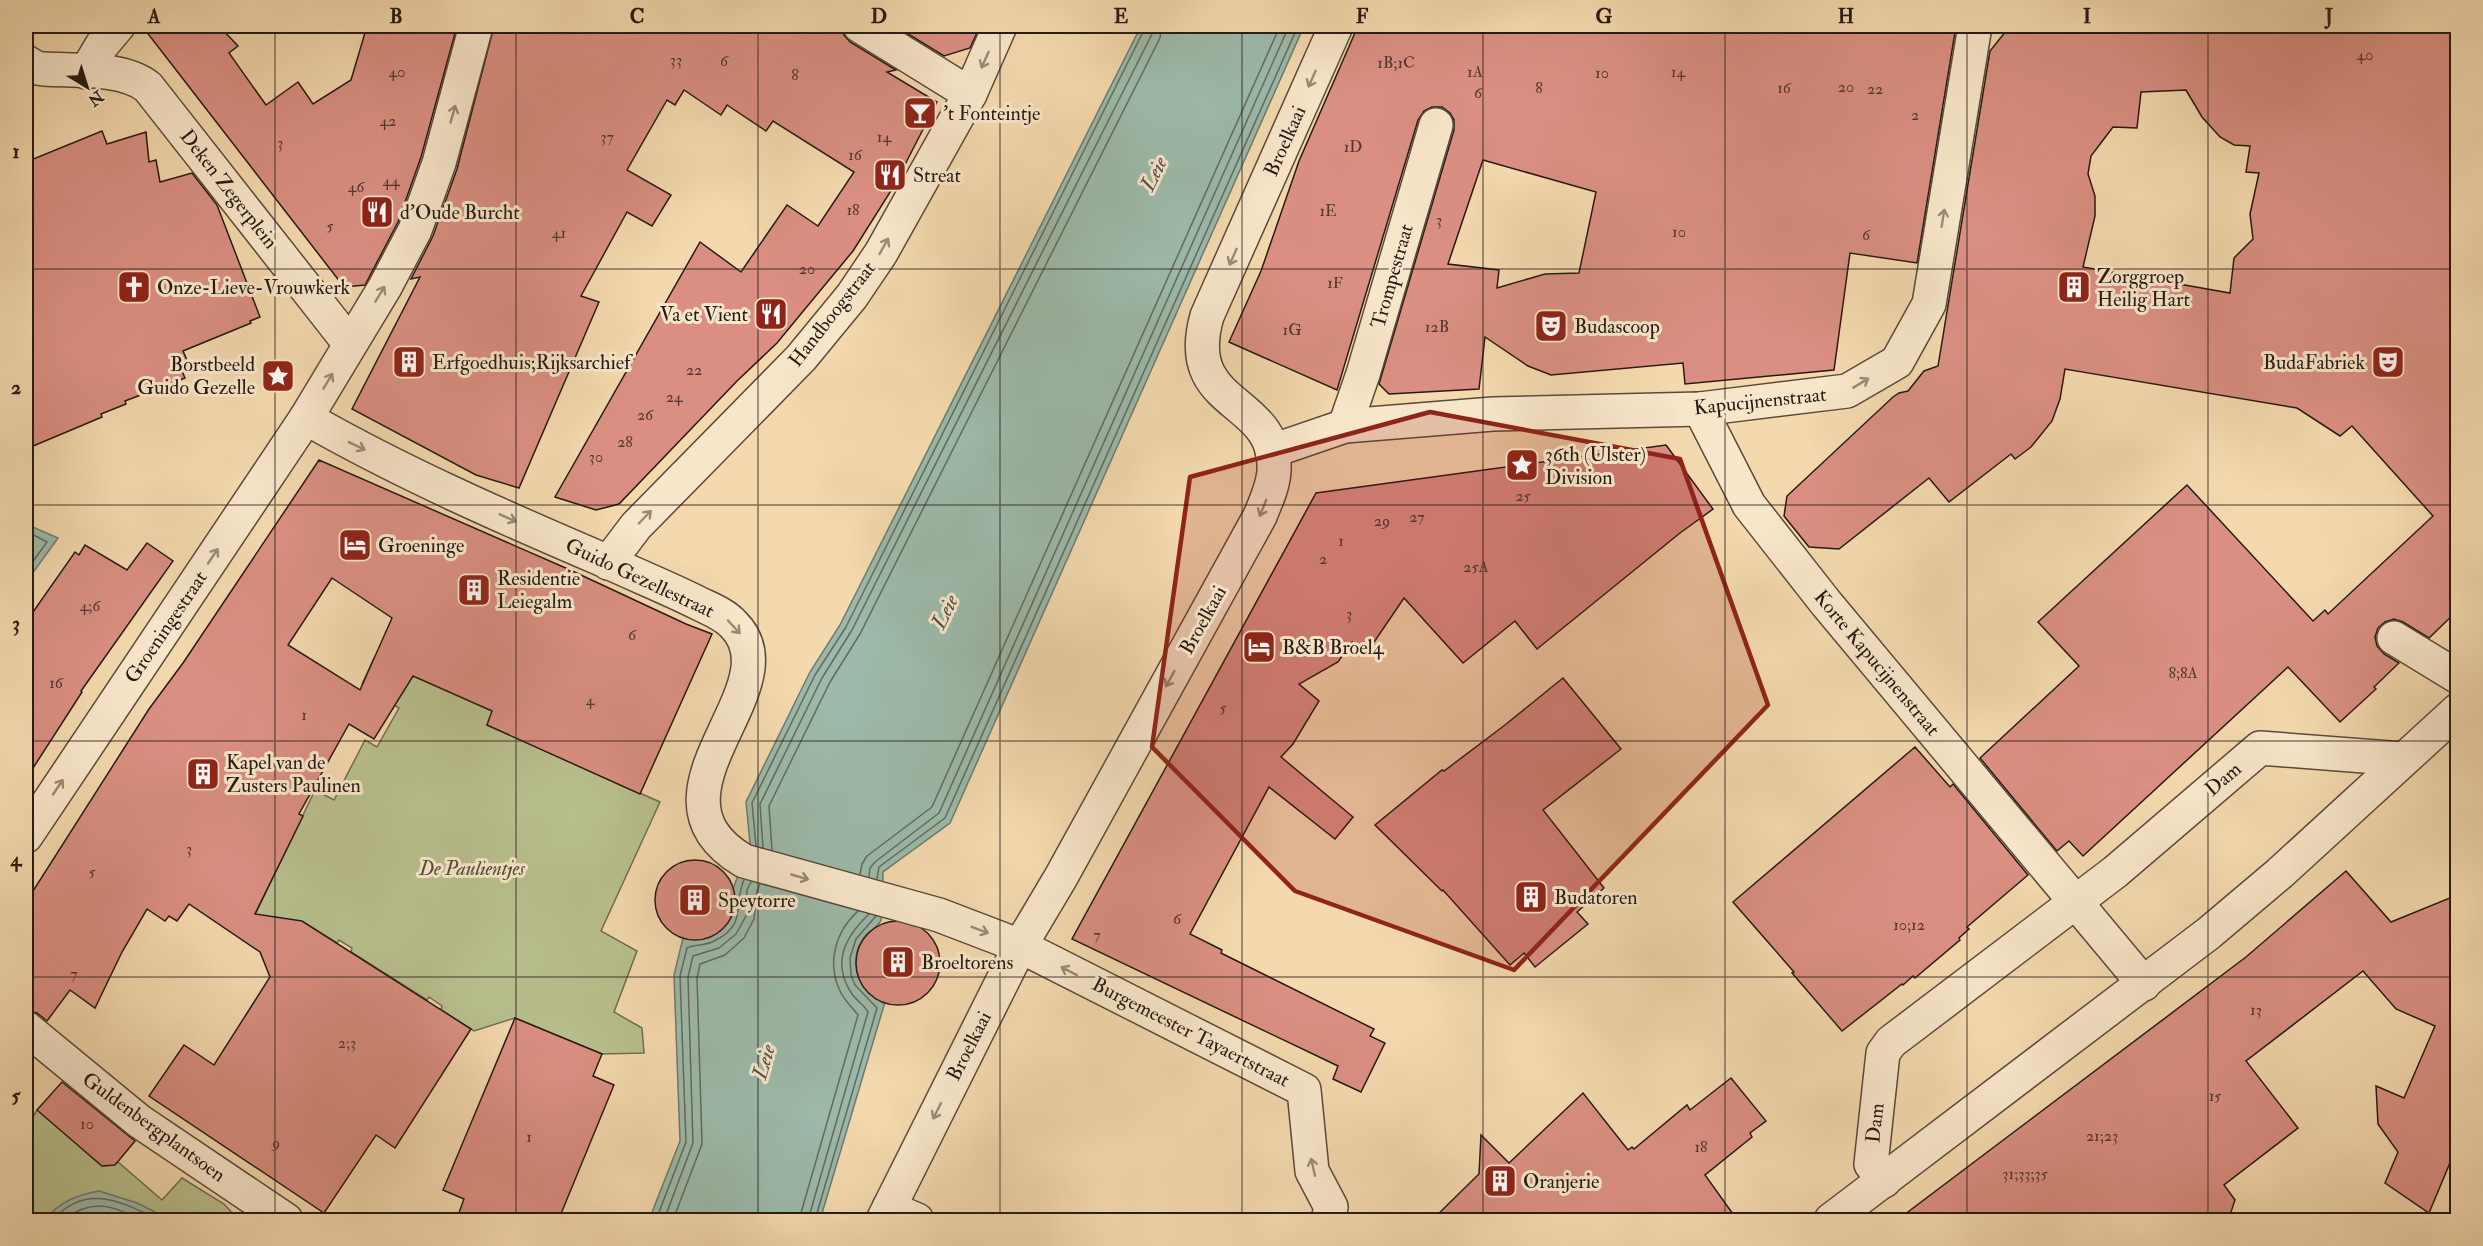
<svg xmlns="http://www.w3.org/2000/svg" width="2483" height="1246" font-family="'IM FELL Double Pica',serif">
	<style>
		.green { fill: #b8c08d; stroke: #6f6d51; stroke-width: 1.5 }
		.water { fill: #9cbaaa; stroke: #6d7a6e; stroke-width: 1.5 }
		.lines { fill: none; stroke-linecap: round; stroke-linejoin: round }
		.shore { stroke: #616a60; stroke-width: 1.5 }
		.building { fill: #da8f82; stroke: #261a15; stroke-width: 1.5; fill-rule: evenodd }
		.minor-casing { stroke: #5a4a3b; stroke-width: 36 }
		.minor { stroke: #f8e6ca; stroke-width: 33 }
		.oneway { stroke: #9a8a79 }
		.marked { fill: #8f2418; fill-opacity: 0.2; stroke: #8f2418; stroke-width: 4.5; stroke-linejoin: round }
		.grid { fill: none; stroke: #261a15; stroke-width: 1.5; stroke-opacity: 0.55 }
		.labels { text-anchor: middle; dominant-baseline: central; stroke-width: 6; stroke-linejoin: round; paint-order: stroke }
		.number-label { font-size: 16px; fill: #533730 }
		.poi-label { font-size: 20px; fill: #261a15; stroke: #f8e6ca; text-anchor: start }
		.street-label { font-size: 20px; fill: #261a15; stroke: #f8e6ca }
		.park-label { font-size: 20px; font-style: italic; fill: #524c39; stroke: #f8e6ca }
		.water-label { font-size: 21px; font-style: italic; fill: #4f5249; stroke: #f8e6ca }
		.neatline { fill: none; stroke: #261a15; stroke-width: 2 }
		.grid-label { font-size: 20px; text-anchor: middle; font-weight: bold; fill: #261a15 }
	</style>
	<rect width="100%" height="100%" fill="#f4d9ae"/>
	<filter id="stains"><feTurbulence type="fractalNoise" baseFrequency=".00333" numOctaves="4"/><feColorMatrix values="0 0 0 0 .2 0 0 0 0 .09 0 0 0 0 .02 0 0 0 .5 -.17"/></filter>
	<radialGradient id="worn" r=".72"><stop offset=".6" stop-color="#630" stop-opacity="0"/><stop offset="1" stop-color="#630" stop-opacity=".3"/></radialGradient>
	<!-- green -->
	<g class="green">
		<polygon points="374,658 508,675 487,725 660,802 601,931 637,951 614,1012 642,1028 644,1053 602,1054 515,1018 474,1031 441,1010 442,1006 429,997 427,1000 351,952 352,948 339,940 337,943 301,921 243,940 315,790 334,800 365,740 377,747 399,708 362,684"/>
		<polygon points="37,1110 102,1166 114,1165 118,1162 162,1200 182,1178 224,1204 239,1220 26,1220 26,1129"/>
	</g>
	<!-- water -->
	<g class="water">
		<path d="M1141 26H1304L950 823 883 872C882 886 886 907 881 920 879 927 870 930 865 936 846 961 858 992 885 1002L820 1220H649L680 1141 674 975 683 938H706L720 931 730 919 734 904 733 889 750 843 746 802 810 672 840 625Z"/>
		<polygon points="26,524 58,538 29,578 26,576"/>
		<path d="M99 1191 137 1203 171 1220H45C59 1202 77 1195 99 1191Z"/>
	</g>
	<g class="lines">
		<!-- shore -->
		<g class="shore">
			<polyline points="26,531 47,542 26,571"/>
			<polyline points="756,846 752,803 815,675 846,627 1146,26"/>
			<polyline points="763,848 760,804 822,678 852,630 1152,34 1153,26"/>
			<polyline points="772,850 769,806 830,682 860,634 1160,38 1162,26"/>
			<polyline points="860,874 862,864 867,856 932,807 1280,26"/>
			<polyline points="869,877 870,868 875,862 939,813 1289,26"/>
			<polyline points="877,879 879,867 945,818 1298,26"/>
			<path d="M53 1220C86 1182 122 1202 159 1220"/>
			<path d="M63 1220C92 1198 112 1205 142 1220"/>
			<path d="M656 1220 686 1142 680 976 687 948C694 944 706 946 714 941 748 925 733 904 744 880"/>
			<polyline points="664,1220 693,1143 688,977 693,956 719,948 736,934 746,916 747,890 751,882"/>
			<polyline points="673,1220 702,1144 697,978 700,964 725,955 744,938 754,919 757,891 760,884"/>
			<path d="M799 1220 858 1015C853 1008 845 1001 841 993 826 964 835 932 858 911"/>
			<path d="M808 1220 868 1012C864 1005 857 1001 852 994 831 963 845 937 869 914"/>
			<polyline points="815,1220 877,1008 855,985 851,975 850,958 856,939 876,916"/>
		</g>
	</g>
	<!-- building -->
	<g class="building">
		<polygon points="142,26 219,26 238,46 229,53 266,105 298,82 313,104 351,80 367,26 457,26 421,157 398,222 365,285 344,287"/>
		<polygon points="494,26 841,26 844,35 850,42 896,70 887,72 937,102 894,186 853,251 800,315 777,343 737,381 619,504 596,510 555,497 700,242 741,272 787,205 818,226 854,172 773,121 766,131 727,105 721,115 684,90 675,105 667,100 627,170 671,195 652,226 627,212 581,296 599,302 519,488 476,475 352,409 420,277 411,279 433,236 457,169"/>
		<polygon points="895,26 980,26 970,48 944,56"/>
		<path d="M1358 26H1956L1917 263 1850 253 1834 370 1685 384 1683 363 1551 375 1528 366 1485 337 1479 389 1389 394 1379 384 1454 130V120L1450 113 1442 107H1432L1424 111 1418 120 1337 390 1229 342 1261 271 1299 161ZM1483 160 1596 192 1579 273 1545 274 1497 288 1499 270 1448 264Z"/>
		<path d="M2010 26H2457V611L2429 638 2403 622 2394 619 2385 622 2378 628 2375 637 2377 646 2384 654 2399 663 2374 687 2376 689 2340 722 2288 667 2083 856 2069 841 2057 851 1980 758 2079 666 2038 622 2187 485 2313 621 2325 610 2328 614 2433 516 2352 426 2340 436 2297 408 2065 369 2060 399 2052 421 2031 447 2015 459 2011 454 1949 502 1929 478 1839 549 1809 547 1784 516 1787 496 1893 397 1899 393 1908 391 1924 371 1938 366 1990 51ZM2186 90 2202 117 2220 137 2234 145 2250 146 2246 172 2259 173 2250 214 2253 239 2234 258 2230 293 2083 267 2095 216V196L2088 174 2091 156 2113 127 2137 128 2141 92Z"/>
		<polygon points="102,131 107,144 146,132 149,162 156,160 160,182 192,173 217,205 260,317 250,321 251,323 183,351 190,367 182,371 185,378 125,401 126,404 101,414 102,417 26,449 26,162"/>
		<polygon points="1666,445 1713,509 1680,533 1537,649 1515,621 1463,663 1404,598 1368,651 1352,642 1338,662 1299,684 1319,701 1293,744 1281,757 1353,817 1335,839 1269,787 1190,934 1222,950 1221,953 1374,1029 1370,1036 1385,1043 1361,1092 1333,1079 1338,1066 1072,939 1316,493"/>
		<path d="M319 460 568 569 686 624 712 634 640 794 487 725 492 711 413 676 374 739 349 724 299 814 303 816 255 914 302 921 471 1029 395 1148 376 1135 324 1213 149 1096 184 1045 214 1065 270 977 260 952 189 904 177 921 169 916 165 921 147 909 122 952 95 1008 70 990 47 1021 37 1013 26 1010V902L149 709 183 663ZM332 578 392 618 360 690 288 645Z"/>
		<polygon points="147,543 173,561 81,691 82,692 26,779 26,622 75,552 79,555 85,545 127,570"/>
		<polygon points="1563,678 1621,749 1543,810 1604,888 1577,912 1588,924 1535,967 1524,953 1510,965 1443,890 1442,891 1375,825 1442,770 1444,771 1505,725"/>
		<polygon points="1915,747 1950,787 1953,784 2028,875 1967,927 1969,929 1959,938 1960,940 1915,978 1913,976 1903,985 1902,984 1842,1031 1792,973 1794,972 1733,902"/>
		<circle cx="695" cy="900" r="40"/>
		<polygon points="2346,871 2391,922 2457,895 2457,1146 2429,1213 2385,1183 2398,1152 2378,1124 2376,1086 2404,1098 2435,1026 2396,1009 2363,971 2246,1061 2298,1128 2224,1185 2235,1200 2228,1221 1896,1221 2246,957"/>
		<circle cx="898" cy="963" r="42"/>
		<polygon points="515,1018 602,1054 593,1076 614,1085 558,1221 456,1221 464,1199 443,1190"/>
		<polygon points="1731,1078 1766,1121 1750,1133 1752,1137 1705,1175 1738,1221 1431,1221 1479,1174 1481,1135 1509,1163 1583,1093 1628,1150 1632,1147 1634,1149 1687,1105 1690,1110"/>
		<polygon points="62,1082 135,1141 115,1165 102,1166 37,1110"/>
	</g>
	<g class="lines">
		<!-- minor casing -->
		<g class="minor-casing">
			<g id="minor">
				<polyline points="860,26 970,94"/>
				<path d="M26 62 36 68 44 69C75 71 123 67 148 87L350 344"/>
				<polyline points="86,72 102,45 118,26"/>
				<polyline points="1700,409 1749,505 1826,603 2144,984"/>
				<path d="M306 418C402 473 505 518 608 562 638 576 668 588 698 603 710 609 724 614 733 624 798 687 630 794 744 861L939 915 1020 946 1304 1090 1312 1171 1331 1207 1328 1220"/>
				<polyline points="1345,426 1363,374 1436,125"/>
				<polyline points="1272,451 1345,426 1493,414 1700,409 1847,391 1897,362 1929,304 1975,26"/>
				<polyline points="608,563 636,526 801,358 852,296 881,253 970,94 1000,26"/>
				<polyline points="2394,638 2458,677"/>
				<polyline points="26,836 306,418 385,287 415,230 439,163 476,26"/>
				<polyline points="26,1028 139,1121 286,1220"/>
				<polyline points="1884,1181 1871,1164 1883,1053 1891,1042 2115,872 2260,748 2403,759"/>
				<polyline points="889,1208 917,1220"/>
				<path d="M883 1220 1020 946 1061 877 1260 516C1266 501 1273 487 1274 471 1278 395 1180 411 1207 316L1336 26"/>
				<polyline points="1831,1220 2209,933 2280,873 2458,710"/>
			</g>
		</g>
		<!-- minor -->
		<use href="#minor" class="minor"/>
	</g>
	<!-- one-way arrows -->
	<defs><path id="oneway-shaft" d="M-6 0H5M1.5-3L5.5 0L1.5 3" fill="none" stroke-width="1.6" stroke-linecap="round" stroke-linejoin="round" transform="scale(1.5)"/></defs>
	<g class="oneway">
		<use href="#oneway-shaft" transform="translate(985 60) rotate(114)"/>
		<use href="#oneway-shaft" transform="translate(1312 79) rotate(114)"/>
		<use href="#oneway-shaft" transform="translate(453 114) rotate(-74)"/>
		<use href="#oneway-shaft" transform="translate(1943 218) rotate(-81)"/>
		<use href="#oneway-shaft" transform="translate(884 246) rotate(-61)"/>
		<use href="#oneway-shaft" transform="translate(1233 257) rotate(114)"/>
		<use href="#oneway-shaft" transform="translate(380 294) rotate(-59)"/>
		<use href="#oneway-shaft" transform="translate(328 381) rotate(-59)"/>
		<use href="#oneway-shaft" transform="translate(1861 383) rotate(-31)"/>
		<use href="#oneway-shaft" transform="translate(357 446) rotate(26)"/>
		<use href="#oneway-shaft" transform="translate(1263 508) rotate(112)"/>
		<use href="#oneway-shaft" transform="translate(645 517) rotate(-46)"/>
		<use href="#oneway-shaft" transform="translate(508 518) rotate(24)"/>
		<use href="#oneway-shaft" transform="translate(213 556) rotate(-56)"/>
		<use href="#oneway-shaft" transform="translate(734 627) rotate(47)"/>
		<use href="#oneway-shaft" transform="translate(1170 679) rotate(119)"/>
		<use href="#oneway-shaft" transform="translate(58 787) rotate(-56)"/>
		<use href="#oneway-shaft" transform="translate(800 877) rotate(16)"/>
		<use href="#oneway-shaft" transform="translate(980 930) rotate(21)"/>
		<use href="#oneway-shaft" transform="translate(1069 971) rotate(-153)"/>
		<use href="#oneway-shaft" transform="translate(937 1111) rotate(117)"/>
		<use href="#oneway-shaft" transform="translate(1313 1167) rotate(-103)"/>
	</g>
	<!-- marked area -->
	<path class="marked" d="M1430 412 1680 459 1768 705 1514 970 1295 891 1152 747 1190 477Z"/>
	<!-- grid -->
	<path class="grid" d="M275 26V1220M516 26V1220M758 26V1220M1000 26V1220M1242 26V1220M1483 26V1220M1725 26V1220M1967 26V1220M2208 26V1220M26 269H2458M26 505H2458M26 741H2458M26 977H2458"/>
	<!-- icons -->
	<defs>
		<g id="bar-square" transform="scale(1.725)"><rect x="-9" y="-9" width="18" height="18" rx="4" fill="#8f2418" stroke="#f8e6ca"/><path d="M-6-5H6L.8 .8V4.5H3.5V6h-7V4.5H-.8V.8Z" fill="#fff"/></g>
		<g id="restaurant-square" transform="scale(1.725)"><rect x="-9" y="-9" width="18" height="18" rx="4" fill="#8f2418" stroke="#f8e6ca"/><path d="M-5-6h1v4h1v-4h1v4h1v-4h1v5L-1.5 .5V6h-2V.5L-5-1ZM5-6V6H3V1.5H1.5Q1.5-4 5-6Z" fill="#fff"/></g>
		<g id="church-square" transform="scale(1.725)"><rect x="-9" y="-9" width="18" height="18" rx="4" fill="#8f2418" stroke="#f8e6ca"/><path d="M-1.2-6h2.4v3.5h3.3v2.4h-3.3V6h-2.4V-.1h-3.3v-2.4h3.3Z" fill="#fff"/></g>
		<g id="building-square" transform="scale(1.725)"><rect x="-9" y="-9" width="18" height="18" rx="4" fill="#8f2418" stroke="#f8e6ca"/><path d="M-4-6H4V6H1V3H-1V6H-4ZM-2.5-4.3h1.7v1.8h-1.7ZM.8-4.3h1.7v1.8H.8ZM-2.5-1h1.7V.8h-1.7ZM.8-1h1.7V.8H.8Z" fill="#fff"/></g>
		<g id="theatre-square" transform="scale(1.725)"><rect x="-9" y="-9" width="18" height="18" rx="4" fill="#8f2418" stroke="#f8e6ca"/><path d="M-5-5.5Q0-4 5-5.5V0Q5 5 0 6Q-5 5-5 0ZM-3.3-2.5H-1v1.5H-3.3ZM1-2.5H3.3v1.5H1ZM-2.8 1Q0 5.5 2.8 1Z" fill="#fff"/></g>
		<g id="sight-square" transform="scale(1.725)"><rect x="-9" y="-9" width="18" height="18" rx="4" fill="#8f2418" stroke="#f8e6ca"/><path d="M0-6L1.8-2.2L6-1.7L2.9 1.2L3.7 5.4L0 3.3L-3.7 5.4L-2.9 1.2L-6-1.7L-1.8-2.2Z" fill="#fff"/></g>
		<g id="hotel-square" transform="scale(1.725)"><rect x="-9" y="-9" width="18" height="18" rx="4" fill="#8f2418" stroke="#f8e6ca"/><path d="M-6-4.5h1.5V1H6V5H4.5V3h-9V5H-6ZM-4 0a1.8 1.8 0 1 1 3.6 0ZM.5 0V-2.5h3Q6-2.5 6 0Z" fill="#fff"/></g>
	</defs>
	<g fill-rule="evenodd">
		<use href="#bar-square" x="920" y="113"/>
		<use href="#restaurant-square" x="890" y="175"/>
		<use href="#restaurant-square" x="377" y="212"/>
		<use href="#church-square" x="134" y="287"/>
		<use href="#building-square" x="2074" y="287"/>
		<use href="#restaurant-square" x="771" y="314"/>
		<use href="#theatre-square" x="1551" y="326"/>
		<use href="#building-square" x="409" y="362"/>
		<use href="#theatre-square" x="2388" y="362"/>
		<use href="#sight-square" x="278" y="376"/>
		<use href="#sight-square" x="1522" y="465"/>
		<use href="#hotel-square" x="355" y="545"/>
		<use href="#building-square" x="474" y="590"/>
		<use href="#hotel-square" x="1259" y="647"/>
		<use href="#building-square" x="203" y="774"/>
		<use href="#building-square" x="1531" y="897"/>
		<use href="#building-square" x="695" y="900"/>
		<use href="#building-square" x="898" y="962"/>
		<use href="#building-square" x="1500" y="1181"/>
	</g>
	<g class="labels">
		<!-- number labels -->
		<g class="number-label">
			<text x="2365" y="55">40</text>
			<text x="676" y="60">33</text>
			<text x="724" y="61">6</text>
			<text x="1396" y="63">1B;1C</text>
			<text x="397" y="72">40</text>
			<text x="1475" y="72">1A</text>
			<text x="1678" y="72">14</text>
			<text x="1602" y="73">10</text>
			<text x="795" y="75">8</text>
			<text x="1846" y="87">20</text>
			<text x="1539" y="88">8</text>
			<text x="1784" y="88">16</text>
			<text x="1875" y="89">22</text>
			<text x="1478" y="93">6</text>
			<text x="1915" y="115">2</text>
			<text x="388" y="121">42</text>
			<text x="607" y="137">37</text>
			<text x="884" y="137">14</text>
			<text x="280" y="143">3</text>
			<text x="1353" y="147">1D</text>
			<text x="855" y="155">16</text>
			<text x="391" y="181">44</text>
			<text x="356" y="187">46</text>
			<text x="853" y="210">18</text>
			<text x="1328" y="211">1E</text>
			<text x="1439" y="220">3</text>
			<text x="330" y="226">5</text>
			<text x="1679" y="232">10</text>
			<text x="559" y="233">41</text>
			<text x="1866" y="235">6</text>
			<text x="807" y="269">20</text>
			<text x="1335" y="283">1F</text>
			<text x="1437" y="327">12B</text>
			<text x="1292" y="330">1G</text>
			<text x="694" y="370">22</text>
			<text x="674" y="397">24</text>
			<text x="645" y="415">26</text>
			<text x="625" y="442">28</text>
			<text x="596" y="457">30</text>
			<text x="1523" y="496">25</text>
			<text x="1417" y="517">27</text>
			<text x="1382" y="521">29</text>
			<text x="1341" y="541">1</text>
			<text x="1323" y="559">2</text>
			<text x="1476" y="567">25A</text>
			<text x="90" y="606">4;6</text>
			<text x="1349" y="614">3</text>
			<text x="632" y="635">6</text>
			<text x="2183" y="673">8;8A</text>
			<text x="56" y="683">16</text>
			<text x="590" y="700">4</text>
			<text x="1223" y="708">5</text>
			<text x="304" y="715">1</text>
			<text x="189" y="849">3</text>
			<text x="92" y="872">5</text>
			<text x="1177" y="919">6</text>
			<text x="1909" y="925">10;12</text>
			<text x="1097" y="935">7</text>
			<text x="74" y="974">7</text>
			<text x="2256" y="1010">13</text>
			<text x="347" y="1043">2;3</text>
			<text x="2215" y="1096">15</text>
			<text x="87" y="1124">10</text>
			<text x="2102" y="1136">21;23</text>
			<text x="529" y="1137">1</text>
			<text x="276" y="1143">9</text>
			<text x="1701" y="1147">18</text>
			<text x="2025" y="1174">31;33;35</text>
		</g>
		<!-- poi labels -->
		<g class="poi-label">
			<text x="943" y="113">'t Fonteintje</text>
			<text x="913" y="175">Streat</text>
			<text x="400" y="212">d'Oude Burcht</text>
			<text x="2097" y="276">Zorggroep<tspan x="2097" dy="23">Heilig Hart</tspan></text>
			<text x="157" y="287">Onze-Lieve-Vrouwkerk</text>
			<text x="748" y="314" text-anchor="end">Va et Vient</text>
			<text x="1574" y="326">Budascoop</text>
			<text x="432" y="362">Erfgoedhuis;Rijksarchief</text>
			<text x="2365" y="362" text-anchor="end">BudaFabriek</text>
			<text x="255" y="364" text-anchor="end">Borstbeeld<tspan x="255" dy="23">Guido Gezelle</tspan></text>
			<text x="1545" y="454">36th (Ulster)<tspan x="1545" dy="23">Division</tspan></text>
			<text x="378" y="545">Groeninge</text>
			<text x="497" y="578">Residentie<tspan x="497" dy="23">Leiegalm</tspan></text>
			<text x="1282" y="647">B&amp;B Broel4</text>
			<text x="226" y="762">Kapel van de<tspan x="226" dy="23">Zusters Paulinen</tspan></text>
			<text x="1554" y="897">Budatoren</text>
			<text x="718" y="900">Speytorre</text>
			<text x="921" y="962">Broeltorens</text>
			<text x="1523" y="1181">Oranjerie</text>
		</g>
		<!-- street labels -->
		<g class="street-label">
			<text transform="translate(1285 141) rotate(-66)">Broelkaai</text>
			<text transform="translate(229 189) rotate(52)">Deken Zegerplein</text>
			<text transform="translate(1392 276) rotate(-74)">Trompestraat</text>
			<text transform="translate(832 314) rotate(-52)">Handboogstraat</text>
			<text transform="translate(1760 401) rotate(-6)">Kapucijnenstraat</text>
			<text transform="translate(640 578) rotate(25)">Guido Gezellestraat</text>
			<text transform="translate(1203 620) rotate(-61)">Broelkaai</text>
			<text transform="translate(166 627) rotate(-56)">Groeningestraat</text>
			<text transform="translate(1877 663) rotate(50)">Korte Kapucijnenstraat</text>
			<text transform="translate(2223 779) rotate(-41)">Dam</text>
			<text transform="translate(1191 1032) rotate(27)">Burgemeester Tayaertstraat</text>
			<text transform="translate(969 1046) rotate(-63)">Broelkaai</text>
			<text transform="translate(1875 1123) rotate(-84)">Dam</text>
			<text transform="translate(154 1127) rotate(36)">Guldenbergplantsoen</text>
		</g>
		<!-- park labels -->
		<g class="park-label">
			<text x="472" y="868">De Paulientjes</text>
		</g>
		<!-- water labels -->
		<g class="water-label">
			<text transform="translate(1154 174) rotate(-64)">Leie</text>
			<text transform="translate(945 612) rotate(-64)">Leie</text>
			<text transform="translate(764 1062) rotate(-74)">Leie</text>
		</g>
	</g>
	<!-- margin -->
	<rect width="2483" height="1246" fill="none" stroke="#f4d9ae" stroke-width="66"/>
	<!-- north arrow -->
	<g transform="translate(87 87) rotate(142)" stroke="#f8e6ca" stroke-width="4.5" paint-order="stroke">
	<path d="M0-4.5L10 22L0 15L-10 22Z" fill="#261a15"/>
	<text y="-9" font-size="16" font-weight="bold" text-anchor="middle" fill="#261a15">N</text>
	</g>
	<rect x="33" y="33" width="2417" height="1180" class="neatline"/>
	<g class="grid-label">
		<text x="154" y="23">A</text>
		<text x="396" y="23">B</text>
		<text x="637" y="23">C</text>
		<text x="879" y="23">D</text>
		<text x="1121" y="23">E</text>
		<text x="1362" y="23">F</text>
		<text x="1604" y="23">G</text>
		<text x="1846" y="23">H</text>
		<text x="2087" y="23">I</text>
		<text x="2329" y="23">J</text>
		<text x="16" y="158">1</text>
		<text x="16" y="394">2</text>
		<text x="16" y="630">3</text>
		<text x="16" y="866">4</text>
		<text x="16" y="1102">5</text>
	</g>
	<rect width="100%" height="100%" filter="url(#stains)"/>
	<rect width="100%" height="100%" fill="url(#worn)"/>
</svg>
